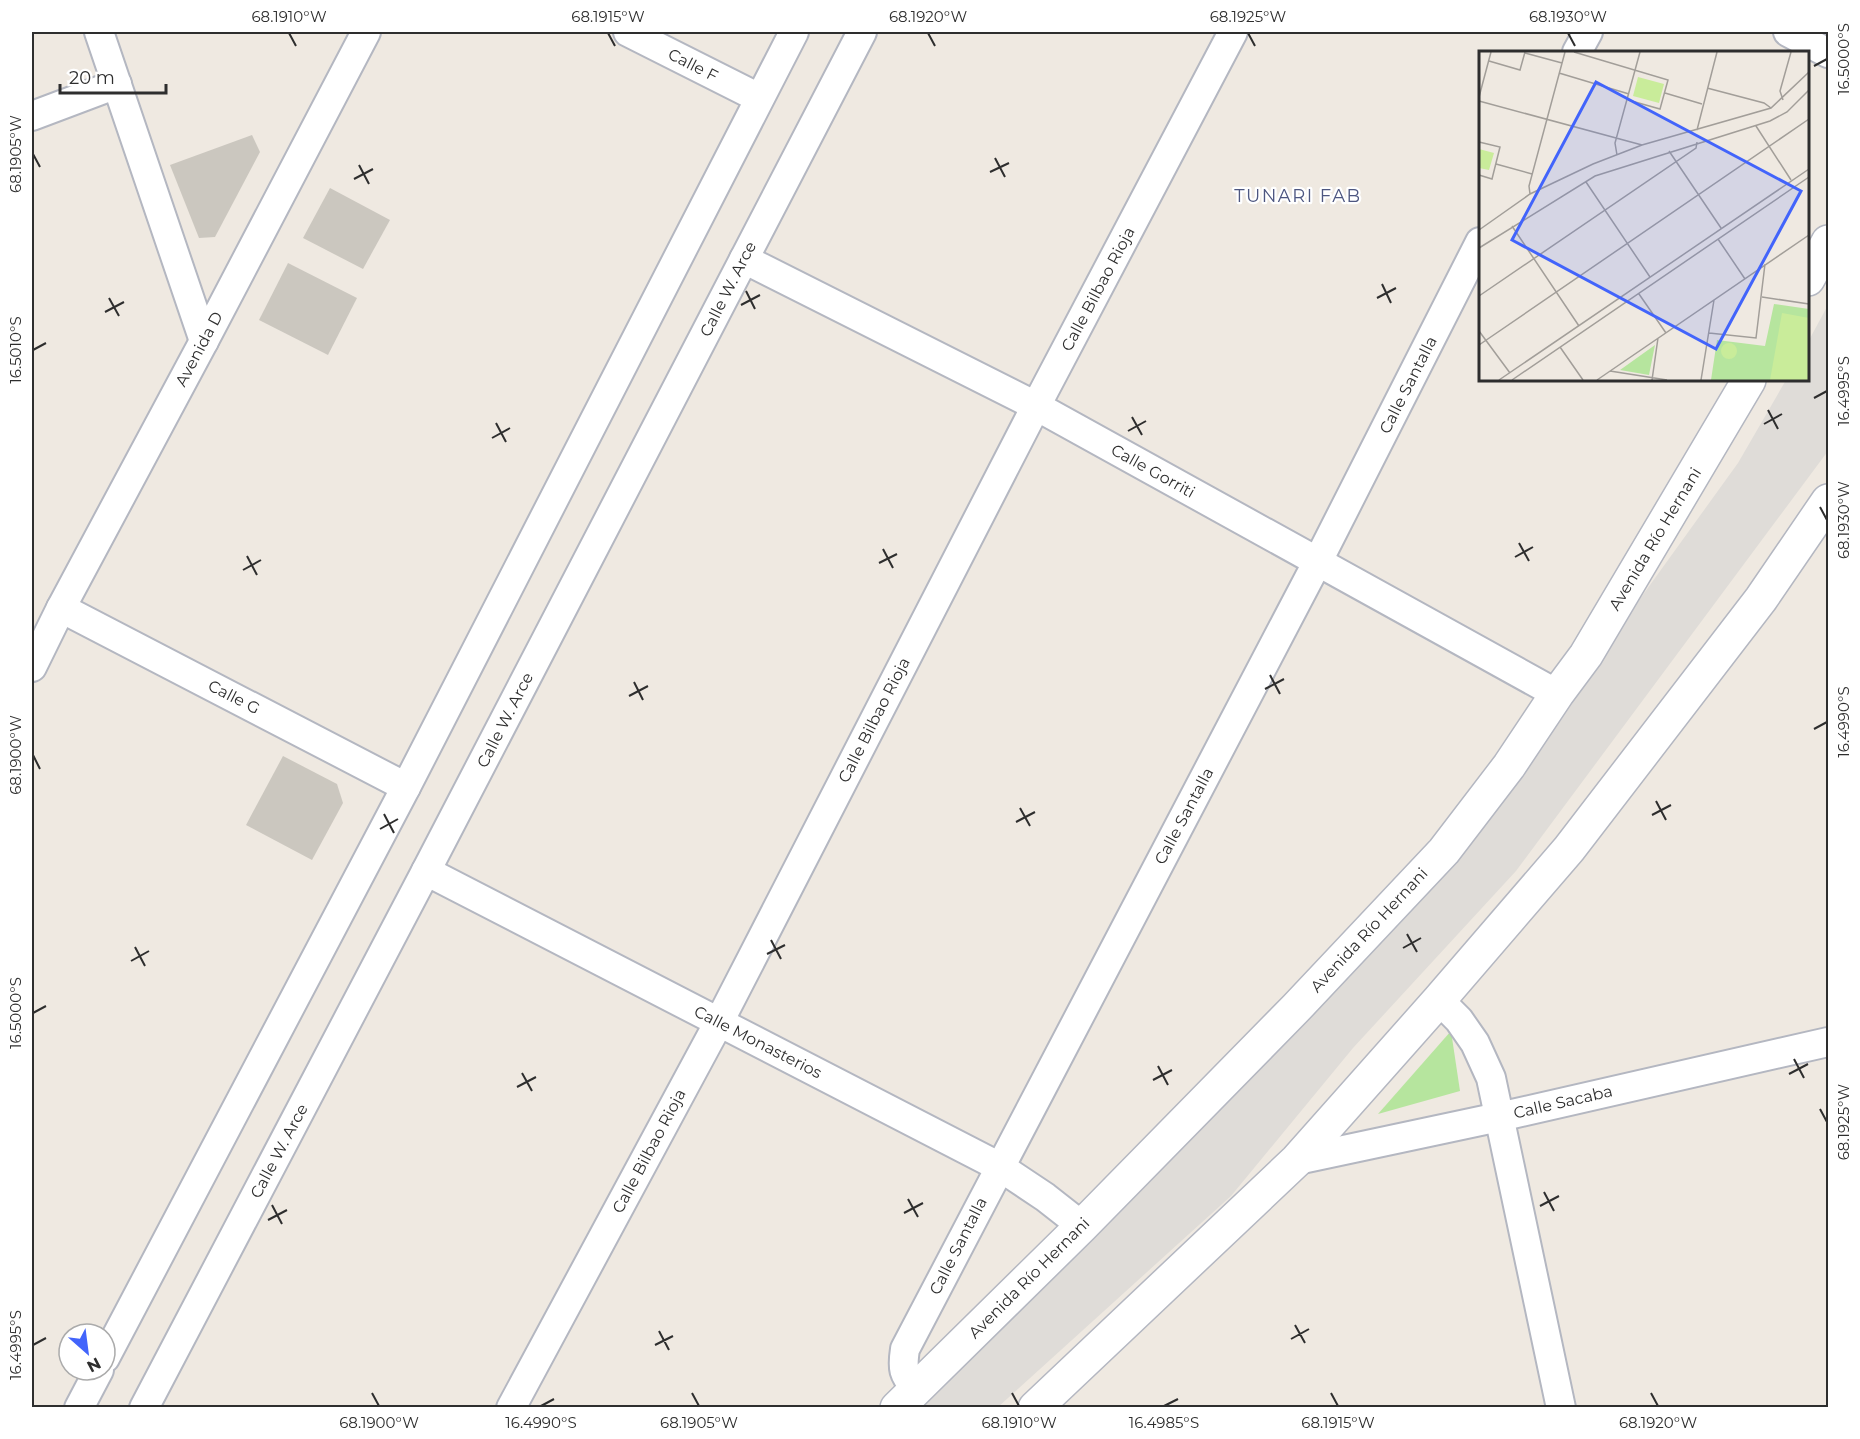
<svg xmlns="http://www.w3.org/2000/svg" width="1860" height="1439" font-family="Montserrat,sans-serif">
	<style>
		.green { fill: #b6e59e }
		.plaza { fill: #dfdcd8 }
		.building { fill: #cbc7bf }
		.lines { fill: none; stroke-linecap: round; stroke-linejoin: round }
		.street-casing { stroke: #b4b7c1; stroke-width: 32 }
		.secondary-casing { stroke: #b4b7c1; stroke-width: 36 }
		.street { stroke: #fff; stroke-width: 28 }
		.secondary { stroke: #fff; stroke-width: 33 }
		.ticks { fill: none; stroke: #2e2e2e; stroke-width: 2 }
		.labels { text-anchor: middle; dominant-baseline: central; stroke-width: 4.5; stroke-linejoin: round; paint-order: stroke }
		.street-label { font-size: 16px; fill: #2e2e2e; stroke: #fff }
		.neighbourhood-label { font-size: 18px; letter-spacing: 1.5px; fill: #4d5680; stroke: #fff }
		.inset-road { fill: none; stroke: #a29e99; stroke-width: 1.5 }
		.view { fill: #4264fb; fill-opacity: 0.15; stroke: #4264fb; stroke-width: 3 }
		.inset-edge { fill: none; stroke: #2e2e2e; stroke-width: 3 }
		.neatline { fill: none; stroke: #2e2e2e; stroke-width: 2 }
		.ticks-label { font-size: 15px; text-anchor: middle; fill: #2e2e2e }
	</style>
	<rect width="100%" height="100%" fill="#efe9e1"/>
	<!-- green -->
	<polygon class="green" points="1451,1031 1460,1091 1378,1114"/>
	<!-- plaza -->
	<polygon class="plaza" points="1828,305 1828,451 1516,871 1353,1048 1231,1196 998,1407 917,1408 1500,793 1738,463 1786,380 1808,380 1808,342"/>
	<!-- building -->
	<g class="building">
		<polygon points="252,135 260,152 215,237 199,238 170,165"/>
		<polygon points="330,188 390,220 363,269 303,238"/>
		<polygon points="288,263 357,298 328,355 259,320"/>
		<polygon points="283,756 337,784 343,803 312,860 246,825"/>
	</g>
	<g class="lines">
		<!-- street casing -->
		<g class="street-casing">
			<g id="street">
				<polyline points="99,32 204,341"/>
				<polyline points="628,32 759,98"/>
				<polyline points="1788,32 1828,53"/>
				<polyline points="1577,52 1588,32"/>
				<polyline points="32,116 117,84"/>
				<polyline points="744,259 1036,406 1557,694"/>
				<polyline points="61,608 406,787"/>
				<polyline points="32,667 61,608 204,341 366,32"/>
				<polyline points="426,871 1000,1167 1045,1197 1082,1226"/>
				<polyline points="1439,1000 1459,1020 1475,1043 1491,1078 1561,1408"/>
				<polyline points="1297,1160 1499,1117 1828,1042"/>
				<polyline points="105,1358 406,787 794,32"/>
				<path d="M916 1389C903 1374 902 1369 905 1349L1318 561 1480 242"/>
				<polyline points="79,1408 99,1370"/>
				<polyline points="144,1408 426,871 862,32"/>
				<polyline points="511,1408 719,1022 1036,406 1233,32"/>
			</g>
		</g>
		<!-- secondary casing -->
		<g class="secondary-casing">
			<g id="secondary">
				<polyline points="1808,279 1828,242"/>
				<polyline points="897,1408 1082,1226 1296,1008 1444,851 1509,766 1557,694 1586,655 1749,380"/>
				<polyline points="1035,1408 1297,1160 1439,1000 1569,849 1761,599 1828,501"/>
			</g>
		</g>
		<!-- street -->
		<use href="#street" class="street"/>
		<!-- secondary -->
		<use href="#secondary" class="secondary"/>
	</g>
	<!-- ticks -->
	<path class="ticks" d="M289 33 296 46M608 33 615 46M928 33 935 46M1248 33 1255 46M1568 33 1575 46M1814 66 1827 59M33 154 40 167M995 158 1005 177M359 165 369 184M990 172 1009 163M354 179 373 169M1382 284 1391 303M746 291 755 309M109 298 119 316M1377 298 1396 288M741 305 760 295M105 312 124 302M33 350 46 343M1814 398 1827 391M1768 410 1778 429M1132 417 1142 435M496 423 506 442M1764 424 1782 414M1128 431 1146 421M492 438 510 428M1820 507 1827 520M1519 543 1529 561M883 549 893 568M247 556 257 575M1515 557 1533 547M879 563 897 554M243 570 261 560M1270 675 1280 694M634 682 643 700M1265 689 1284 679M629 696 648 686M1814 729 1827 722M33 755 40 769M1656 801 1666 820M1020 808 1030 826M384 814 394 833M1652 815 1671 805M1016 822 1035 812M380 829 398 819M1407 934 1417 952M771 940 781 959M135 947 145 966M1403 948 1421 938M767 954 785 945M131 961 149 951M33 1013 46 1006M1794 1059 1804 1078M1158 1066 1168 1085M522 1073 532 1091M1789 1074 1808 1064M1153 1080 1172 1070M517 1087 536 1077M1820 1109 1827 1122M1544 1192 1554 1211M908 1199 918 1217M272 1205 282 1224M1540 1206 1559 1196M904 1213 923 1203M268 1220 287 1210M1295 1325 1305 1343M659 1331 669 1350M1291 1339 1309 1329M33 1345 46 1338M655 1345 673 1336M372 1393 379 1406M692 1393 699 1406M1012 1393 1019 1406M1331 1393 1338 1406M1651 1393 1658 1406M541 1406 554 1399M1164 1406 1178 1399"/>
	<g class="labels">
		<!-- street labels -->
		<g class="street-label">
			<text transform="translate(693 65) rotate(27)">Calle F</text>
			<text transform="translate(728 289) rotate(-63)">Calle W. Arce</text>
			<text transform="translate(1098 289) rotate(-62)">Calle Bilbao Rioja</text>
			<text transform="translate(199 349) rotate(-62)">Avenida D</text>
			<text transform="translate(1408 385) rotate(-63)">Calle Santalla</text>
			<text transform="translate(1153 471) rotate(29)">Calle Gorriti</text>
			<text transform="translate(1655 539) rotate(-59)">Avenida Río Hernani</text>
			<text transform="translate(234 697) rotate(27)">Calle G</text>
			<text transform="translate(505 720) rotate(-63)">Calle W. Arce</text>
			<text transform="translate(874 720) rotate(-63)">Calle Bilbao Rioja</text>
			<text transform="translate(1184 816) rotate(-62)">Calle Santalla</text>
			<text transform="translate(1369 930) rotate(-47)">Avenida Río Hernani</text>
			<text transform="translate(758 1042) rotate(27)">Calle Monasterios</text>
			<text transform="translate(1563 1102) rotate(-13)">Calle Sacaba</text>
			<text transform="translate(279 1151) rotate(-62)">Calle W. Arce</text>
			<text transform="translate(649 1151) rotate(-62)">Calle Bilbao Rioja</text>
			<text transform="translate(958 1246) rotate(-63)">Calle Santalla</text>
			<text transform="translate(1029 1278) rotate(-45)">Avenida Río Hernani</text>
		</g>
		<!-- neighbourhood labels -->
		<g class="neighbourhood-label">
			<text x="1298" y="196">TUNARI FAB</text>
		</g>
	</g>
	<!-- overview -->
	<g transform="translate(1479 51)">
		<rect width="330" height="330" fill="#efe9e1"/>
		<path d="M295 253 330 258V329H232L238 289 286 295ZM176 294 170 324 141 319Z" fill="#b6e59e"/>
		<path d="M159 26 185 33 180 52 154 45ZM0 98 15 102 10 119 0 117ZM303 262 330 267V329H291ZM242 300a8 8 0 1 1 16 0a8 8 0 1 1-16 0Z" fill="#c9ec9a"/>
		<path class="inset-road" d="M95 1 189 29 181 58 149 49M46 2 83 12M10 10 41 19 46 1M80 22 150 43M228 37 285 52 292 57M186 42 223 53M0 46 12 1M304 49 301 40 312 1M0 50 163 94M277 75 312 129M218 79 238 1M0 91 21 96 13 128 0 124M190 100 242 177M138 104 136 92 161 1M17 113 53 123M107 131 171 226M51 143 50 135 86 1M33 175 100 275M0 179 51 143 114 113 163 94 292 57 330 21M239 188 266 228M0 197 116 125 291 70 308 61 330 39M160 243 187 282M0 245 217 97 218 91M283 246 330 253M0 280 31 322M230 282 277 287 286 213M0 294 330 68M81 296 104 329M131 320 188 329M20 329 330 118M33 329 330 126M118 329 330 184M173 329 179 287M222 329 235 249"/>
		<path class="view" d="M117 31 322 140 237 298 33 189Z"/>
		<rect width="330" height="330" class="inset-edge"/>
	</g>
	<!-- border -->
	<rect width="1860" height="1439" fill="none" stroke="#ffffff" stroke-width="66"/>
	<!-- north arrow -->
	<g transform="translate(87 1352) rotate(152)"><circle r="28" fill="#ffffff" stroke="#ababab" stroke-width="1.5"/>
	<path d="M0-4.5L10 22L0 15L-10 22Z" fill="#4264fb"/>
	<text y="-9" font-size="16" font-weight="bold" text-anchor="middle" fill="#2e2e2e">N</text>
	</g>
	<!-- scale -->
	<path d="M60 84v9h106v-9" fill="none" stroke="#2e2e2e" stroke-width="3"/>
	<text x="69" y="84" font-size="18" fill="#2e2e2e" stroke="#ffffff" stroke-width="4.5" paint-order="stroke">20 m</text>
	<rect x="33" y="33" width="1794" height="1373" class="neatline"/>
	<g class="ticks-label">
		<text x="289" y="22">68.1910°W</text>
		<text x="608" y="22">68.1915°W</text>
		<text x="928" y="22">68.1920°W</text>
		<text x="1248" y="22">68.1925°W</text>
		<text x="1568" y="22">68.1930°W</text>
		<text transform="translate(1844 59) rotate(-90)" y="5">16.5000°S</text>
		<text transform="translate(16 154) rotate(-90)" y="5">68.1905°W</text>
		<text transform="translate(16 350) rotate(-90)" y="5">16.5010°S</text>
		<text transform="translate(1844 391) rotate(-90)" y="5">16.4995°S</text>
		<text transform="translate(1844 520) rotate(-90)" y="5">68.1930°W</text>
		<text transform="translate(1844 722) rotate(-90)" y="5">16.4990°S</text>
		<text transform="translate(16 755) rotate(-90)" y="5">68.1900°W</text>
		<text transform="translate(16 1013) rotate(-90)" y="5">16.5000°S</text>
		<text transform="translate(1844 1122) rotate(-90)" y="5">68.1925°W</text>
		<text transform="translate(16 1345) rotate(-90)" y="5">16.4995°S</text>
		<text x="379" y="1428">68.1900°W</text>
		<text x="541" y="1428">16.4990°S</text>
		<text x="699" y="1428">68.1905°W</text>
		<text x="1019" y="1428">68.1910°W</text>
		<text x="1164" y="1428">16.4985°S</text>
		<text x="1338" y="1428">68.1915°W</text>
		<text x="1658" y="1428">68.1920°W</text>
	</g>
</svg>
